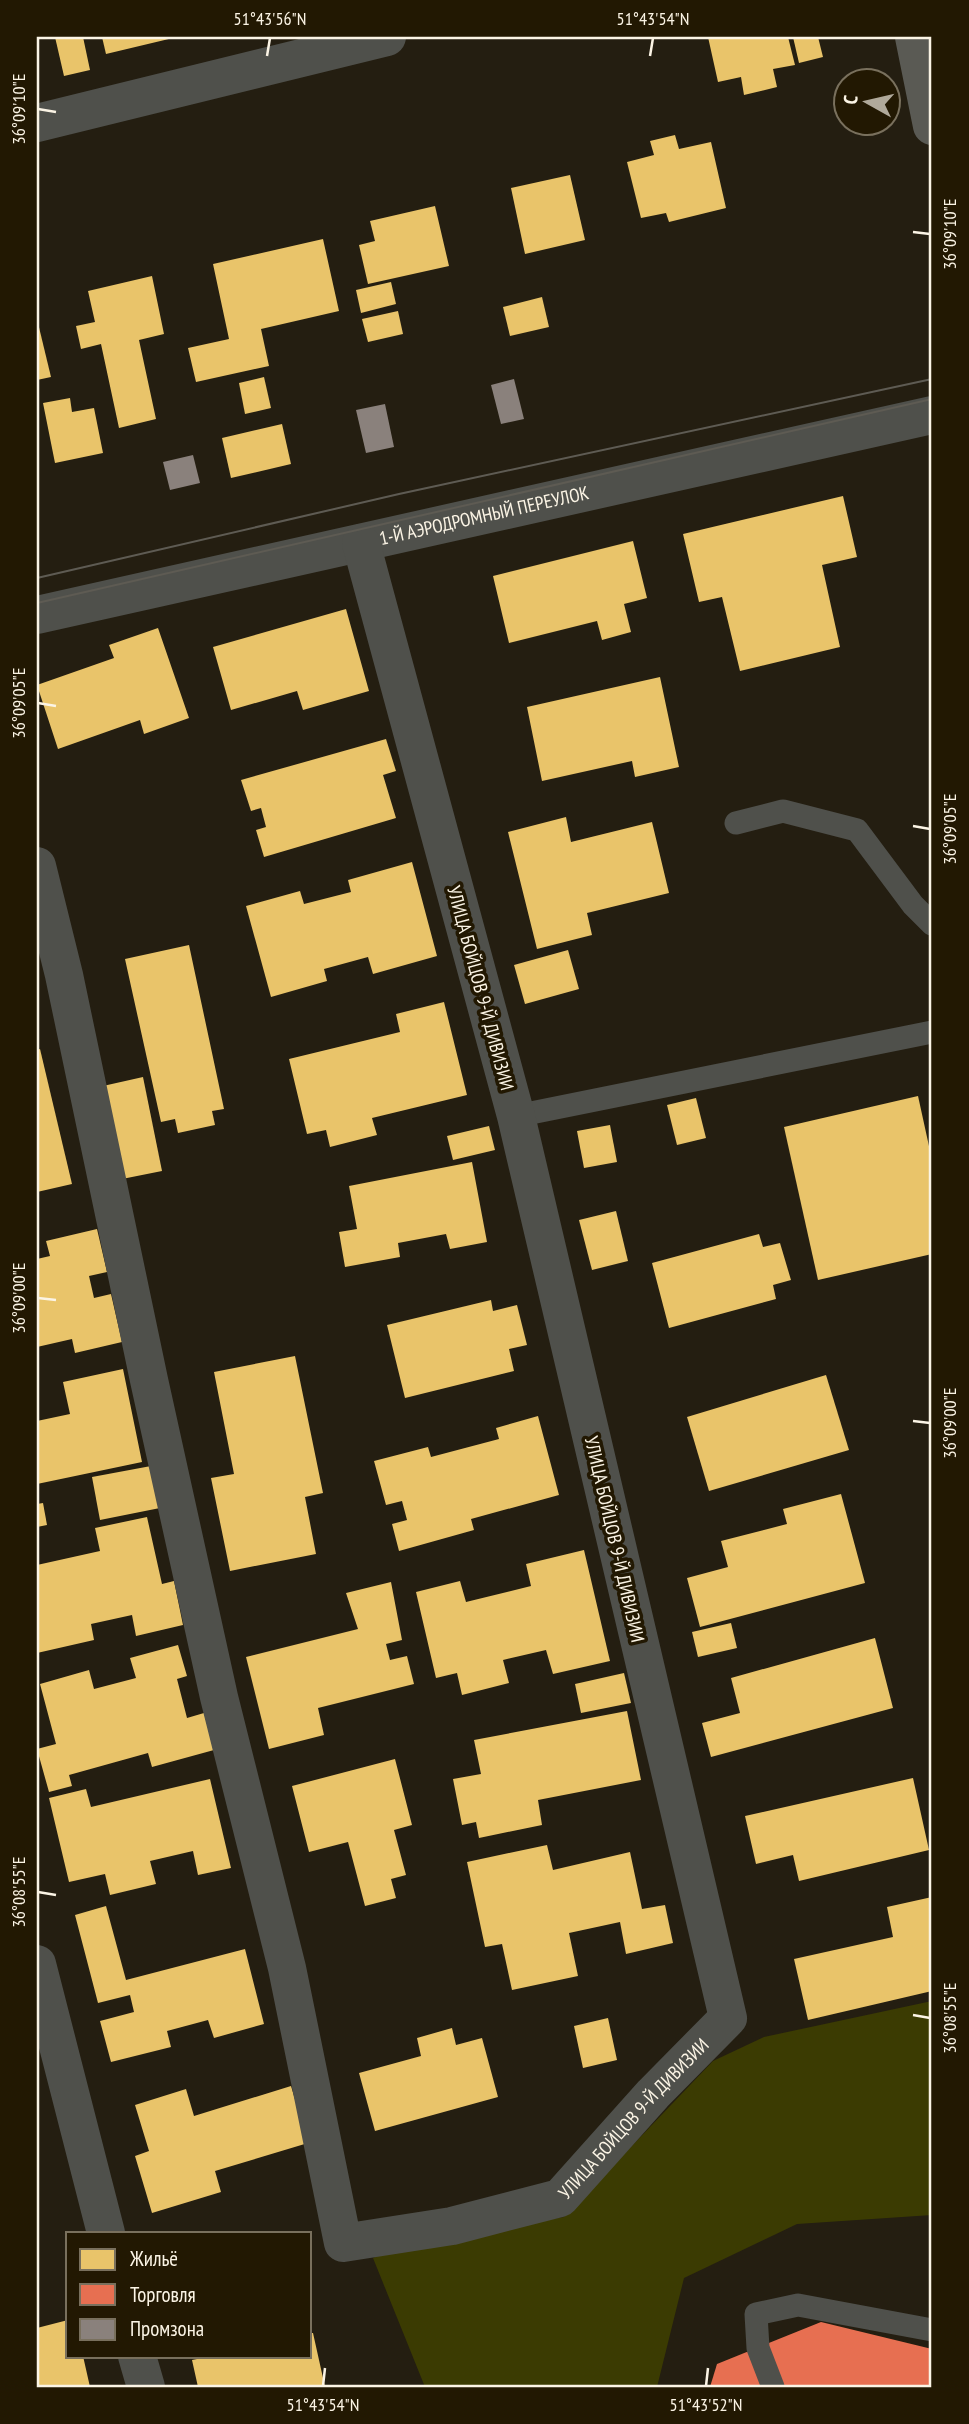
<svg xmlns="http://www.w3.org/2000/svg" width="969" height="2424" font-family="'PT Sans Narrow',sans-serif">
	<style>
		.green { fill: #3b3b02 }
		.homes { fill: #e9c46a }
		.shops { fill: #e76f51 }
		.industry { fill: #8a817c }
		.lines { fill: none; stroke-linecap: round; stroke-linejoin: round }
		.service { stroke: #4f504b; stroke-width: 23 }
		.minor { stroke: #4f504b; stroke-width: 38 }
		.tertiary { stroke: #4f504b; stroke-width: 38 }
		.secondary { stroke: #5a5a54; stroke-width: 38 }
		.tram { stroke: #5e5b53; stroke-width: 2 }
		.ticks { fill: none; stroke: #fbf4e5; stroke-width: 2.5 }
		.labels { text-anchor: middle; dominant-baseline: central; stroke-width: 7; stroke-linejoin: round; paint-order: stroke }
		.street-label { font-size: 19px; fill: #fbf4e5; stroke: #221802 }
		.neatline { fill: none; stroke: #fbf4e5; stroke-width: 2.5 }
		.ticks-label { font-size: 18px; text-anchor: middle; fill: #fbf4e5 }
	</style>
	<rect width="100%" height="100%" fill="#241e11"/>
	<!-- green -->
	<polygon class="green" points="932,2001 932,2215 797,2224 684,2278 657,2387 425,2387 373,2258 413,2242 564,2217 713,2061 764,2037"/>
	<!-- homes -->
	<g class="homes">
		<polygon points="55,37 83,37 90,70 64,76"/>
		<polygon points="102,37 172,37 173,38 106,54"/>
		<polygon points="708,37 788,37 795,65 773,69 777,87 744,95 741,77 718,82"/>
		<polygon points="793,37 818,37 823,57 799,63"/>
		<polygon points="675,135 679,149 711,142 726,208 669,222 666,213 641,218 627,162 654,155 650,141"/>
		<polygon points="570,175 585,240 525,254 511,188"/>
		<polygon points="435,206 449,266 368,284 359,245 375,241 370,221"/>
		<polygon points="323,239 339,311 261,329 269,366 196,382 188,348 229,339 213,264"/>
		<polygon points="152,276 164,334 139,340 156,419 119,428 101,344 81,349 76,326 95,322 88,291"/>
		<polygon points="391,282 396,304 361,313 356,290"/>
		<polygon points="542,297 549,327 510,336 503,307"/>
		<polygon points="398,311 403,334 368,342 362,319"/>
		<polygon points="37,319 51,377 37,380"/>
		<polygon points="264,377 271,408 245,414 239,383"/>
		<polygon points="70,398 72,412 94,408 103,453 55,463 43,403"/>
		<polygon points="282,424 291,464 231,478 222,438"/>
		<polygon points="843,496 857,557 822,565 840,647 740,671 722,597 699,602 683,534"/>
		<polygon points="633,541 647,598 624,604 631,632 602,640 597,621 509,643 493,576"/>
		<polygon points="346,609 369,691 303,710 297,691 231,710 213,647"/>
		<polygon points="158,628 189,718 144,734 140,720 58,749 37,685 114,658 109,645"/>
		<polygon points="660,677 679,767 635,777 632,761 542,781 527,707"/>
		<polygon points="386,739 396,771 383,775 396,818 264,857 256,830 266,827 261,808 251,811 241,780"/>
		<polygon points="566,817 571,842 652,822 669,893 587,913 592,935 537,949 508,832"/>
		<polygon points="412,862 437,956 373,974 368,957 324,969 327,981 271,997 246,906 300,891 304,904 351,892 348,880"/>
		<polygon points="189,945 224,1109 212,1111 215,1125 178,1133 175,1119 161,1122 125,959"/>
		<polygon points="568,950 579,989 525,1004 514,965"/>
		<polygon points="444,1002 467,1095 372,1118 377,1135 330,1147 326,1130 307,1134 289,1059 400,1032 396,1014"/>
		<polygon points="40,1049 72,1184 37,1192 37,1050"/>
		<polygon points="143,1077 162,1171 122,1179 103,1086"/>
		<polygon points="918,1096 932,1160 932,1254 818,1280 784,1127"/>
		<polygon points="696,1098 706,1138 677,1145 667,1105"/>
		<polygon points="610,1125 617,1162 584,1168 577,1131"/>
		<polygon points="489,1126 495,1150 453,1160 447,1136"/>
		<polygon points="472,1162 487,1242 450,1249 446,1234 398,1243 400,1257 345,1267 339,1232 357,1229 349,1186"/>
		<polygon points="616,1211 628,1261 592,1270 579,1220"/>
		<polygon points="97,1229 107,1272 89,1276 94,1298 111,1294 122,1342 75,1353 72,1339 37,1347 37,1259 50,1256 46,1241"/>
		<polygon points="759,1234 763,1247 780,1243 791,1280 773,1285 776,1299 669,1328 652,1263"/>
		<polygon points="491,1300 493,1311 517,1305 527,1345 509,1349 514,1371 405,1398 387,1325"/>
		<polygon points="295,1356 323,1493 305,1497 316,1554 230,1571 211,1478 234,1474 214,1372"/>
		<polygon points="123,1369 142,1462 37,1484 37,1421 70,1414 63,1382"/>
		<polygon points="826,1375 849,1450 709,1491 687,1417"/>
		<polygon points="538,1416 559,1495 471,1519 474,1530 399,1551 392,1524 407,1520 402,1501 386,1505 374,1461 428,1447 431,1457 499,1439 496,1428"/>
		<polygon points="151,1466 160,1508 100,1520 92,1477"/>
		<polygon points="841,1494 865,1583 700,1627 687,1578 728,1567 721,1541 787,1524 783,1509"/>
		<polygon points="43,1503 47,1525 37,1527 37,1504"/>
		<polygon points="147,1517 162,1584 174,1581 183,1625 136,1636 132,1615 91,1624 94,1640 37,1653 37,1565 100,1551 95,1528"/>
		<polygon points="584,1550 610,1661 553,1674 546,1650 503,1660 509,1683 462,1695 457,1673 436,1678 416,1592 460,1581 466,1602 531,1586 526,1564"/>
		<polygon points="391,1582 402,1640 386,1644 390,1660 407,1656 414,1684 318,1708 324,1735 269,1749 246,1657 358,1629 346,1593"/>
		<polygon points="731,1623 737,1648 698,1657 692,1632"/>
		<polygon points="875,1638 893,1708 711,1757 702,1723 740,1713 731,1678"/>
		<polygon points="178,1645 187,1676 177,1679 187,1718 204,1713 214,1750 152,1767 148,1753 69,1775 72,1786 49,1792 37,1749 56,1744 40,1684 89,1670 94,1689 136,1678 130,1658"/>
		<polygon points="624,1673 631,1703 581,1713 575,1684"/>
		<polygon points="627,1711 641,1780 538,1800 542,1825 479,1838 476,1822 462,1825 453,1779 481,1774 474,1740"/>
		<polygon points="395,1759 412,1825 394,1830 406,1875 391,1879 396,1898 365,1906 348,1842 309,1852 292,1786"/>
		<polygon points="913,1778 929,1850 799,1881 793,1855 756,1864 745,1816"/>
		<polygon points="210,1779 231,1868 198,1875 193,1851 150,1861 156,1884 110,1895 105,1874 69,1882 49,1798 86,1789 91,1807"/>
		<polygon points="547,1845 553,1870 630,1852 642,1909 665,1905 673,1943 626,1954 620,1922 569,1933 578,1976 512,1990 502,1944 485,1947 467,1862"/>
		<polygon points="932,1897 932,1991 808,2020 794,1959 893,1937 887,1907"/>
		<polygon points="106,1906 126,1980 245,1949 264,2024 214,2038 208,2020 167,2031 171,2047 111,2062 100,2021 134,2012 130,1995 98,2003 75,1915"/>
		<polygon points="608,2018 617,2060 583,2068 574,2026"/>
		<polygon points="452,2028 456,2045 482,2038 498,2097 375,2131 359,2073 421,2056 417,2038"/>
		<polygon points="291,2086 308,2143 215,2171 221,2192 152,2213 135,2156 149,2151 135,2105 186,2089 194,2116"/>
		<polygon points="68,2320 68,2356 83,2356 90,2387 37,2387 37,2328"/>
		<polygon points="310,2333 313,2333 325,2387 198,2387 192,2360 212,2356 310,2356"/>
	</g>
	<!-- shops -->
	<polygon class="shops" points="821,2322 932,2349 932,2387 710,2387 717,2364"/>
	<!-- industry -->
	<g class="industry">
		<polygon points="514,379 524,419 501,424 491,385"/>
		<polygon points="385,404 394,447 366,453 356,410"/>
		<polygon points="193,455 200,483 170,490 163,462"/>
	</g>
	<g class="lines">
		<!-- service -->
		<g class="service">
			<polyline points="736,823 783,811 857,830 913,905 932,924"/>
			<polyline points="516,1116 932,1032"/>
			<polyline points="773,2387 758,2348 756,2314 798,2305 932,2330"/>
		</g>
		<!-- minor -->
		<g class="minor">
			<path id="s1" d="M37 615 932 415"/>
			<path id="s2" d="M37 866 64 975 149 1380 219 1697 287 1968 343 2243 452 2226 560 2198 653 2094 728 2018 516 1116 361 543"/>
			<polyline points="37,1964 106,2233"/>
			<polyline points="137,2356 146,2387"/>
		</g>
		<!-- tertiary -->
		<polyline class="tertiary" points="37,123 387,37"/>
		<!-- secondary -->
		<polyline class="secondary" points="914,37 932,126"/>
		<!-- tram -->
		<g class="tram">
			<polyline points="37,578 399,494 932,379"/>
			<polyline points="37,603 932,399"/>
		</g>
	</g>
	<!-- ticks -->
	<path class="ticks" d="M267 56 270 38M650 56 653 38M38 109 56 112M913 232 930 234M38 703 56 706M913 826 930 829M38 1298 56 1300M913 1421 930 1423M38 1892 56 1895M913 2015 930 2018M323 2386 325 2368M706 2386 708 2368"/>
	<g class="labels">
		<!-- street labels -->
		<g class="street-label">
			<text stroke="none"><textPath href="#s1" startOffset="458">1-Й АЭРОДРОМНЫЙ ПЕРЕУЛОК</textPath></text>
			<text transform="translate(481 988) rotate(75)">УЛИЦА БОЙЦОВ 9-Й ДИВИЗИИ</text>
			<text transform="translate(615 1539) rotate(77)">УЛИЦА БОЙЦОВ 9-Й ДИВИЗИИ</text>
			<text stroke="none"><textPath href="#s2" startOffset="1741">УЛИЦА БОЙЦОВ 9-Й ДИВИЗИИ</textPath></text>
		</g>
	</g>
	<!-- border -->
	<rect width="969" height="2424" fill="none" stroke="#221802" stroke-width="77"/>
	<!-- legend -->
	<rect x="66" y="2232" width="245" height="126" fill="#221802" stroke="#79705d" stroke-width="2"/>
	<rect x="80" y="2249" width="35" height="21" fill="#e9c46a" stroke="#79705d" stroke-width="2"/>
	<text x="130" y="2266" font-size="21" fill="#fbf4e5">Жильё</text>
	<rect x="80" y="2284" width="35" height="21" fill="#e76f51" stroke="#79705d" stroke-width="2"/>
	<text x="130" y="2302" font-size="21" fill="#fbf4e5">Торговля</text>
	<rect x="80" y="2319" width="35" height="21" fill="#8a817c" stroke="#79705d" stroke-width="2"/>
	<text x="130" y="2336" font-size="21" fill="#fbf4e5">Промзона</text>
	<!-- north arrow -->
	<g transform="translate(867 102) rotate(278)"><circle r="33" fill="#221802" stroke="#79705d" stroke-width="2"/>
	<path d="M0-5L12 26L0 18L-12 26Z" fill="#b0a99b"/>
	<text y="-10" font-size="19" font-weight="bold" text-anchor="middle" fill="#fbf4e5">С</text>
	</g>
	<rect x="38" y="38" width="892" height="2348" class="neatline"/>
	<g class="ticks-label">
		<text x="270" y="25">51°43'56"N</text>
		<text x="653" y="25">51°43'54"N</text>
		<text transform="translate(19 109) rotate(-90)" y="6">36°09'10"E</text>
		<text transform="translate(950 234) rotate(-90)" y="6">36°09'10"E</text>
		<text transform="translate(19 703) rotate(-90)" y="6">36°09'05"E</text>
		<text transform="translate(950 829) rotate(-90)" y="6">36°09'05"E</text>
		<text transform="translate(19 1298) rotate(-90)" y="6">36°09'00"E</text>
		<text transform="translate(950 1423) rotate(-90)" y="6">36°09'00"E</text>
		<text transform="translate(19 1892) rotate(-90)" y="6">36°08'55"E</text>
		<text transform="translate(950 2018) rotate(-90)" y="6">36°08'55"E</text>
		<text x="323" y="2411">51°43'54"N</text>
		<text x="706" y="2411">51°43'52"N</text>
	</g>
</svg>
